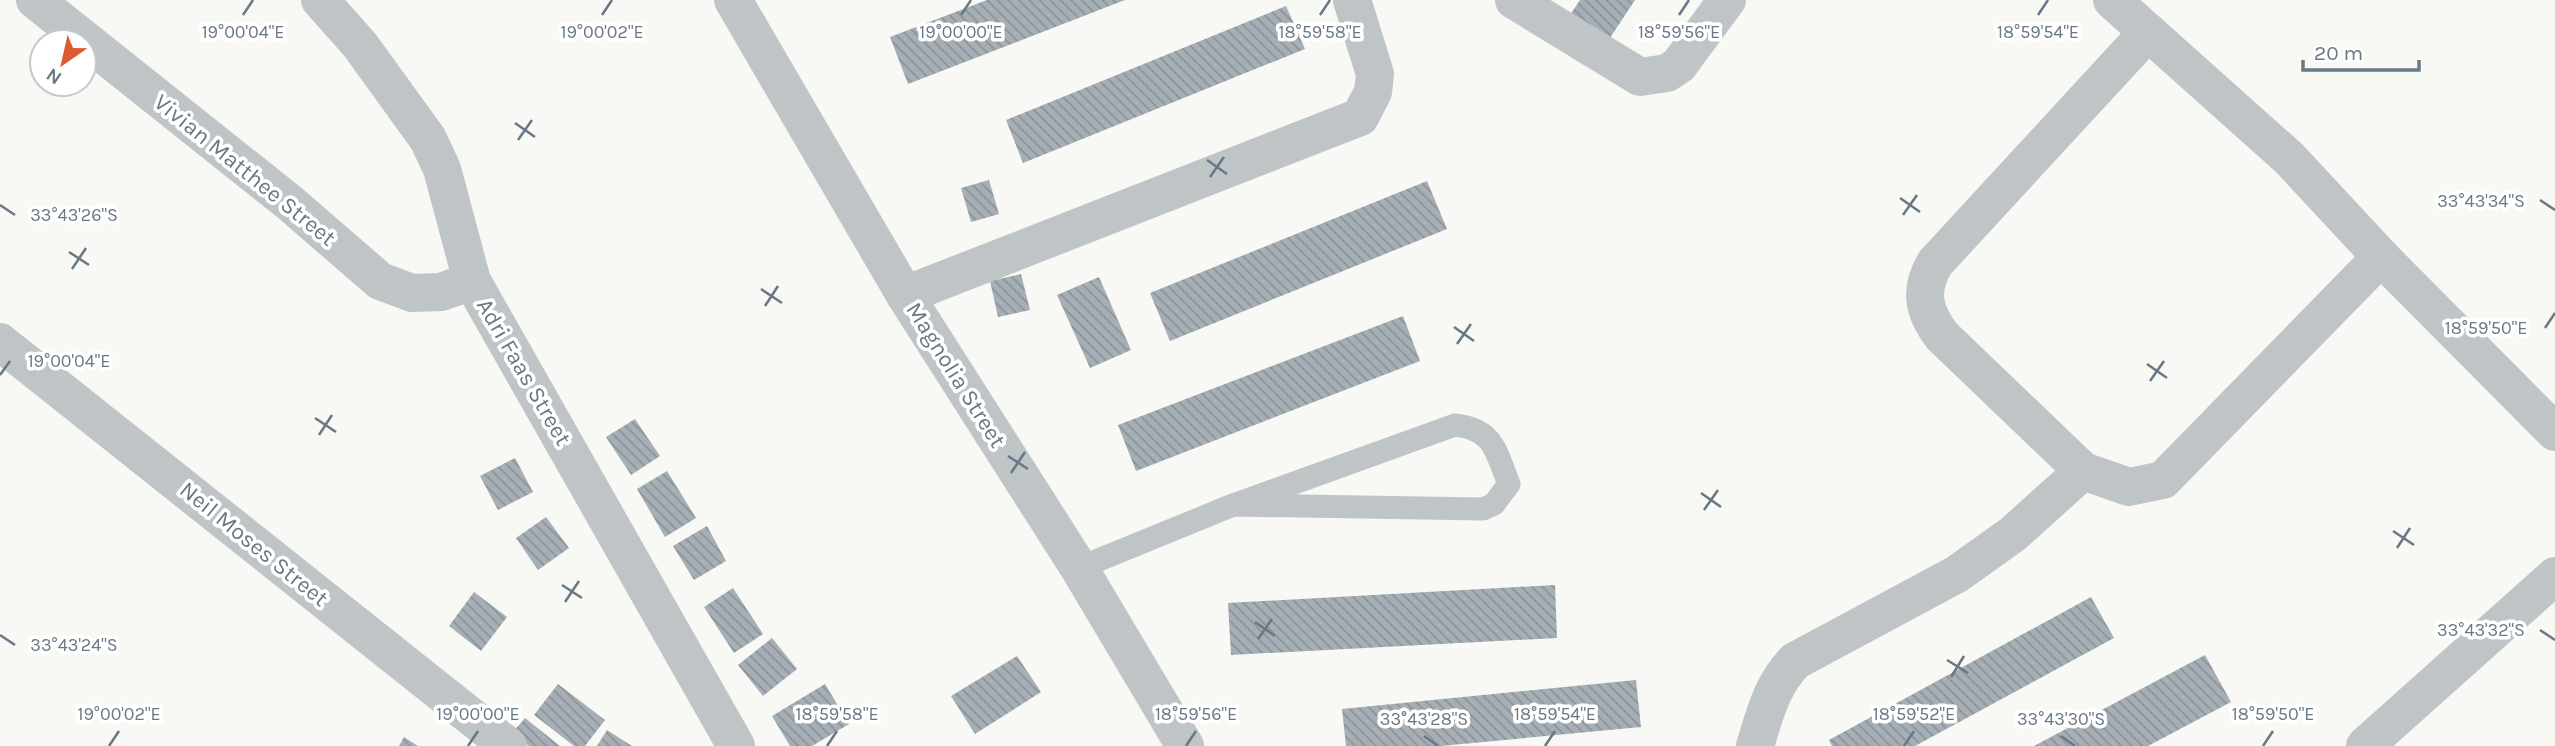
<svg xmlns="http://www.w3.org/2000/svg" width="2555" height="746" font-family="Karla,sans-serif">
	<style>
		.building { fill: url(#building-back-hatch) }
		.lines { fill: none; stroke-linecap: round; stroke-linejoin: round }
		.service { stroke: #bfc4c7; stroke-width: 23 }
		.minor { stroke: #bfc4c7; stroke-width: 38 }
		.tertiary { stroke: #bfc4c7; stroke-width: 38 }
		.ticks { fill: none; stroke: #687885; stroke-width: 2.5 }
		.labels { text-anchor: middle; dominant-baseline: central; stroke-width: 7; stroke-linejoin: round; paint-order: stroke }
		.street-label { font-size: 23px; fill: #687885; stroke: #fff }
		.ticks-label { font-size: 18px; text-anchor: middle; fill: #687885; stroke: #fff; stroke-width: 7; stroke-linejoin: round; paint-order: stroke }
	</style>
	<defs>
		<pattern id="building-back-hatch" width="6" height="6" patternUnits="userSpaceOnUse" patternTransform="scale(1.75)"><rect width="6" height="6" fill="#a6afb5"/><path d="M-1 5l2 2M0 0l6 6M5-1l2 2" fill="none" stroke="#8b9399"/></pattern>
	</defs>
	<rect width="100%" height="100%" fill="#f8f8f5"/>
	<!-- building -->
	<g class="building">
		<polygon points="987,0 1125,0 908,84 890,37"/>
		<polygon points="1580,0 1635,0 1606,44 1568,18"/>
		<polygon points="1286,6 1305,49 1023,163 1006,120"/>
		<polygon points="989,180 999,214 971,222 961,188"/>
		<polygon points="1427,181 1447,229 1170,341 1150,293"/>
		<polygon points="1021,274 1030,310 998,317 990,281"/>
		<polygon points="1099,277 1131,350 1090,368 1057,295"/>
		<polygon points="1403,316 1420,361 1136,471 1118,425"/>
		<polygon points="635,419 660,456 631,475 606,437"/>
		<polygon points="515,458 533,492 498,510 480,476"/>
		<polygon points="667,471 696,518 665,537 637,489"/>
		<polygon points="546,517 569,548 538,570 516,538"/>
		<polygon points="707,526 726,561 694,580 673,546"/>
		<polygon points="1555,585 1557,638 1231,655 1228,603"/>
		<polygon points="733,588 763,634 734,653 704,607"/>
		<polygon points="474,592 507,617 481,651 449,626"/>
		<polygon points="2091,597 2114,638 1915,746 1832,746 1829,740"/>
		<polygon points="772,638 797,669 763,696 738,665"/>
		<polygon points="2205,655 2231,702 2148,746 2034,746"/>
		<polygon points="1017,656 1041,692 975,734 951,696"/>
		<polygon points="1636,680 1641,727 1441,746 1346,746 1342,709"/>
		<polygon points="558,684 605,720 585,746 574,746 534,715"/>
		<polygon points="825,684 849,724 812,746 790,746 772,716"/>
		<polygon points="525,718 560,746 529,746 512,733"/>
		<polygon points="607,730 632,746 597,746"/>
		<polygon points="404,737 418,746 399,746"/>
	</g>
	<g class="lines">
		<!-- service -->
		<path class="service" d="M1079 568 1233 505 1483 509 1494 504 1509 484C1496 452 1494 429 1455 425L1233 505"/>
		<!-- minor -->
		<g class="minor">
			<polyline points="35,0 290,203 380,281 412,293 441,292 472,281"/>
			<polyline points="320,0 360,45 428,139 442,169 472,281 736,746"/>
			<polyline points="1514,0 1640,77 1667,73 1679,65 1727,0"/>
			<polyline points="2112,0 2289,158 2381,257 2555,432"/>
			<path d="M2148 32 1935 263C1919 290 1923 311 1942 336L2083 471 2129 487 2163 480 2381 257"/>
			<polyline points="905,295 1360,117 1373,92 1375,74 1352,0"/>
			<polyline points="0,342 508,746"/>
			<path d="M1755 746C1765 714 1771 686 1795 661L1957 574 2013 534 2083 471"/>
			<polyline points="2365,746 2555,576"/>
		</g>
		<!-- tertiary -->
		<polyline class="tertiary" points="733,0 905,295 1079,568 1185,746"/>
	</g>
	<!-- ticks -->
	<path class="ticks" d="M243 15 253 0M602 15 612 0M961 15 971 0M1320 15 1330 0M1679 15 1689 0M2038 15 2048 0M515 123 535 137M518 140 532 120M1207 160 1227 174M1210 177 1224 157M1900 198 1920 212M2540 200 2555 210M0 205 15 215M1903 215 1917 195M69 252 89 265M72 269 86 248M761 289 782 303M765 306 778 286M1454 327 1474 341M2545 328 2555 313M1457 344 1471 324M2147 364 2167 378M0 375 10 361M2150 381 2164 361M315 418 336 432M319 435 332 415M1008 456 1028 469M1011 473 1025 452M1701 493 1721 507M1704 510 1718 490M2393 531 2414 545M2397 548 2410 528M562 585 582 598M565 602 579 581M1255 622 1275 636M2540 630 2555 640M0 635 15 645M1258 639 1272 619M1947 660 1968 673M1951 677 1964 656M1424 736 1438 746M2061 736 2075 746M109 746 119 731M468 746 478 731M827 746 837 731M1186 746 1196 731M1545 746 1555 731M1904 746 1914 731M2263 746 2273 731"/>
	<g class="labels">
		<!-- street labels -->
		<g class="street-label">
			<text transform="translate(245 170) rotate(39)">Vivian Matthee Street</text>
			<text transform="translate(524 372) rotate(60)">Adri Faas Street</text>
			<text transform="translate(956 375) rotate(58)">Magnolia Street</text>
			<text transform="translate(254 544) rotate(39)">Neil Moses Street</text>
		</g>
	</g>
	<g class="ticks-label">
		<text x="243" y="38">19°00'04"E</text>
		<text x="602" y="38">19°00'02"E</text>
		<text x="961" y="38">19°00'00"E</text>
		<text x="1320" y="38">18°59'58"E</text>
		<text x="1679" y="38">18°59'56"E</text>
		<text x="2038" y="38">18°59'54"E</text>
		<text x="2481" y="207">33°43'34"S</text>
		<text x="74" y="221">33°43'26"S</text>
		<text x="2486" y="334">18°59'50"E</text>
		<text x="69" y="367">19°00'04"E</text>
		<text x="2481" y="636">33°43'32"S</text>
		<text x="74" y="651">33°43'24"S</text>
		<text x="119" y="720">19°00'02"E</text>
		<text x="478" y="720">19°00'00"E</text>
		<text x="837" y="720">18°59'58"E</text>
		<text x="1196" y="720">18°59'56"E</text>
		<text x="1555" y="720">18°59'54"E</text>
		<text x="1914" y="720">18°59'52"E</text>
		<text x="2273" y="720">18°59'50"E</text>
		<text x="1424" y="725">33°43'28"S</text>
		<text x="2061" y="725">33°43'30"S</text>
	</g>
	<!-- north arrow -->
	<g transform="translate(63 63) rotate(214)"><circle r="33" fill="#ffffff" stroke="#c3c9ce" stroke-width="2"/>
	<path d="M0-5L12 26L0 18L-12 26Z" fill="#db5c32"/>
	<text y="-10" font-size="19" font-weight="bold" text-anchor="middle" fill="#687885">N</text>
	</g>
	<!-- scale -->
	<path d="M2303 60v10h116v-10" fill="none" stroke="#687885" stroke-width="3.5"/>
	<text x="2314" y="60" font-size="21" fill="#687885" stroke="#ffffff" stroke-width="5" paint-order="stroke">20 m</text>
</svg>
